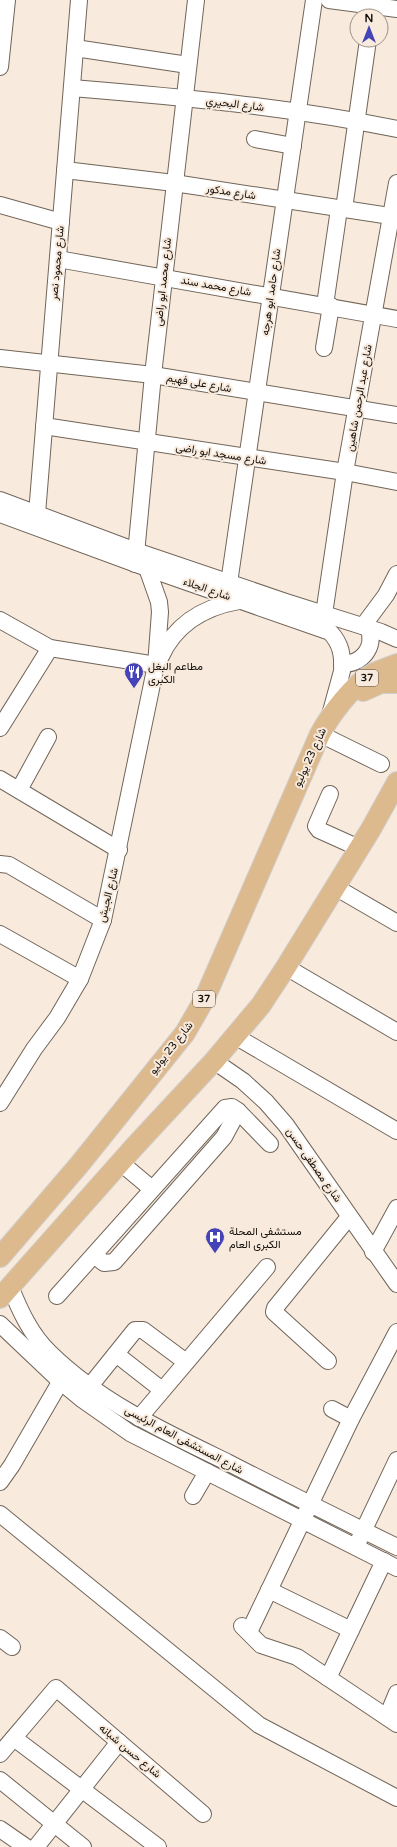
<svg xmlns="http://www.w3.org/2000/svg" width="397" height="1847" font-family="'Varela Round',Vazirmatn,sans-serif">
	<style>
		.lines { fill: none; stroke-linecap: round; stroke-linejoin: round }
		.minor-casing { stroke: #716559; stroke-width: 18 }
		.major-casing { stroke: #d0cfce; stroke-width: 22 }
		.minor { stroke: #fff; stroke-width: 16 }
		.major { stroke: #ddb98e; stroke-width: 20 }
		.labels { text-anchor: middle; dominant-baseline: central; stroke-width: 4; stroke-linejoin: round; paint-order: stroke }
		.shield { fill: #f8eadc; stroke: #585149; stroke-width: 1 }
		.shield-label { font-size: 10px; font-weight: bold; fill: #130f0a }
		.street-label { font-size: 11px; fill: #130f0a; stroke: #f8eadc }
		.poi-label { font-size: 11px; fill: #130f0a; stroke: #f8eadc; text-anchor: start }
	</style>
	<rect width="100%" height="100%" fill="#f8eadc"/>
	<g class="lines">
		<!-- minor casing -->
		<g class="minor-casing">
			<g id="minor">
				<polyline points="329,0 397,9"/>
				<polyline points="75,48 188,65"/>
				<polyline points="0,67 7,0"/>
				<path d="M72 88C181 97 290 107 397 129"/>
				<polyline points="255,139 293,146"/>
				<polyline points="65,170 174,183 397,217"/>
				<polyline points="0,205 61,222"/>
				<polyline points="344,209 368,40"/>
				<polyline points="58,259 397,319"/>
				<polyline points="325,305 339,209"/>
				<polyline points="324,348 331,306"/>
				<polyline points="0,358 153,375 397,415"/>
				<polyline points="44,426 345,472 397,482"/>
				<polyline points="0,500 136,551 286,602 381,632 397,639"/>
				<path d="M0 514 147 568 330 632C341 644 343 655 342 671L330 715"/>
				<polyline points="36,526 79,0"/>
				<polyline points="135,564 153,375 196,0"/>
				<polyline points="229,583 314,0"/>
				<polyline points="324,614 345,472 397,183"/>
				<polyline points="0,620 50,648 156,665"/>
				<polyline points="363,626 386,595 397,574"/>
				<path d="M160 658C175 624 204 607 239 601"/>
				<path d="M342 664C362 664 375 648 369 629"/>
				<polyline points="0,728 50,648"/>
				<polyline points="320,734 381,764"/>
				<polyline points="0,779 119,850"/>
				<polyline points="19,790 48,737"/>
				<polyline points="330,794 316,826 319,830 359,848"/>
				<polyline points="0,864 9,865 103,920"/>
				<polyline points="335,887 397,923"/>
				<polyline points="0,934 80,979"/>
				<polyline points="286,967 397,1032"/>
				<polyline points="235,1036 397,1131"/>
				<polyline points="214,1061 243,1081 266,1102 286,1125 397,1284"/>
				<polyline points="0,1103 34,1049 57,1018 80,979 103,920 156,665 160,612 159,602 147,568"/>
				<polyline points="121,1163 152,1189"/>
				<polyline points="373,1252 397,1208"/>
				<polyline points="94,1255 104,1263 114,1262 224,1137 238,1111"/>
				<path d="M10 1286C20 1311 31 1335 50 1353 100 1402 165 1432 227 1462 283 1491 340 1519 397 1547"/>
				<polyline points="57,1296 225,1108 232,1107 238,1111 270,1144"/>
				<polyline points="0,1324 60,1381 83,1400 130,1433 397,1568"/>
				<polyline points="116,1354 162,1390"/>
				<polyline points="328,1361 274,1312 275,1308 349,1217"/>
				<polyline points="90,1386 135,1330 143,1330 186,1362"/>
				<polyline points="332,1409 351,1419"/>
				<polyline points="139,1418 267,1267"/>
				<polyline points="0,1482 12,1465 66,1372"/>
				<polyline points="193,1496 207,1472"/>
				<polyline points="0,1514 259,1725 397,1798"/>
				<polyline points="359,1540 397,1460"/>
				<polyline points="269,1590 351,1630"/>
				<polyline points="242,1626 261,1645 297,1657 397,1724"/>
				<polyline points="249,1632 351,1419 397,1332"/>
				<polyline points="0,1638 12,1647"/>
				<polyline points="328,1678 384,1561"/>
				<polyline points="387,1717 397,1693"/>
				<polyline points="14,1738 158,1847"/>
				<polyline points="0,1754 56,1688 203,1814"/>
				<polyline points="0,1780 83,1847"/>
				<polyline points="0,1829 26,1847"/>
				<polyline points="36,1847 119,1742"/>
			</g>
		</g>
		<!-- major casing -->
		<g class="major-casing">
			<g id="major">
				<polyline points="363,691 381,683 397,683"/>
				<path d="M0 1257 79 1165 185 1033 204 1000 320 734C331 714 353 684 374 673 381 670 389 667 397 664"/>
				<polyline points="0,1298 135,1146 214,1061 261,1005 286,967 371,829 397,782"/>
			</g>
		</g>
		<!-- minor -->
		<use href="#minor" class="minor"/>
		<!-- major -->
		<use href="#major" class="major"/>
	</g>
	<!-- icons -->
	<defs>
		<g id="restaurant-pin" transform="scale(1)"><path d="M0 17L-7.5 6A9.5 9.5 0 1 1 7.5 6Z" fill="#4543b8" stroke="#f8eadc"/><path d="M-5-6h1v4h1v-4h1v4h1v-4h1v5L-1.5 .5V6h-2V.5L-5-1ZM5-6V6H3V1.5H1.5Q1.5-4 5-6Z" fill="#fff"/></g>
		<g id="hospital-pin" transform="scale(1)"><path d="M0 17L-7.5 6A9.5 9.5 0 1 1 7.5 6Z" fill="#4543b8" stroke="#f8eadc"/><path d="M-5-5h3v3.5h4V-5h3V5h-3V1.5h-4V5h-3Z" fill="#fff"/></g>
	</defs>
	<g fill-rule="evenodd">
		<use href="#restaurant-pin" x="134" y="672"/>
		<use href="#hospital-pin" x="215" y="1237"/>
	</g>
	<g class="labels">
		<!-- shield labels -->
		<g class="shield">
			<rect x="356" y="670" width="22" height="16" rx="3"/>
			<rect x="193" y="991" width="22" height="16" rx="3"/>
		</g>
		<g class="shield-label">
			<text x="367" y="678">37</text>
			<text x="204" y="999">37</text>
		</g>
		<!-- street labels -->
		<g class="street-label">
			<text transform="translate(235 104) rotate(7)">شارع البحيري</text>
			<text transform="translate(231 192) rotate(9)">شارع مدكور</text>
			<text transform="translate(57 263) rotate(-85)">شارع محمود نصر</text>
			<text transform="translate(163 282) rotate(-84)">شارع محمد ابو راضى</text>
			<text transform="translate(216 286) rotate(10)">شارع محمد سند</text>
			<text transform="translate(271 292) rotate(-82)">شارع حامد ابو هرجه</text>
			<text transform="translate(199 383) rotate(10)">شارع على فهيم</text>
			<text transform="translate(359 398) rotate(-80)">شارع عبد الرحمن شاهين</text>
			<text transform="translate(221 454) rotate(9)">شارع مسجد ابو راضى</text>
			<text transform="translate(207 589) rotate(19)">شارع الجلاء</text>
			<text transform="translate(310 757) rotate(-65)">شارع 23 يوليو</text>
			<text transform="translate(108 895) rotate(-76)">شارع الجيش</text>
			<text transform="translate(171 1048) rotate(-52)">شارع 23 يوليو</text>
			<text transform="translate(314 1165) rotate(55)">شارع مصطفى حسن</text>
			<text transform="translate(184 1440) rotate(28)">شارع المستشفى العام الرئيسى</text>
			<text transform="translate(130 1751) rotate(40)">شارع حسن شبانه</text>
		</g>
		<!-- poi labels -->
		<g class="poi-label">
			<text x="148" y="666">مطاعم البغل<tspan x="148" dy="13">الكبرى</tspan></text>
			<text x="229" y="1231">مستشفى المحلة<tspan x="229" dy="13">الكبرى العام</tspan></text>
		</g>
	</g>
	<!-- north arrow -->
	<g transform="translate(369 28)"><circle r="19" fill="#f8eadc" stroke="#9c9288"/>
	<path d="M0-3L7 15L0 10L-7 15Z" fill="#4543b8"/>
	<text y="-6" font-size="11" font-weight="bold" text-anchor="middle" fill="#130f0a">N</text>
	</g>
</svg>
